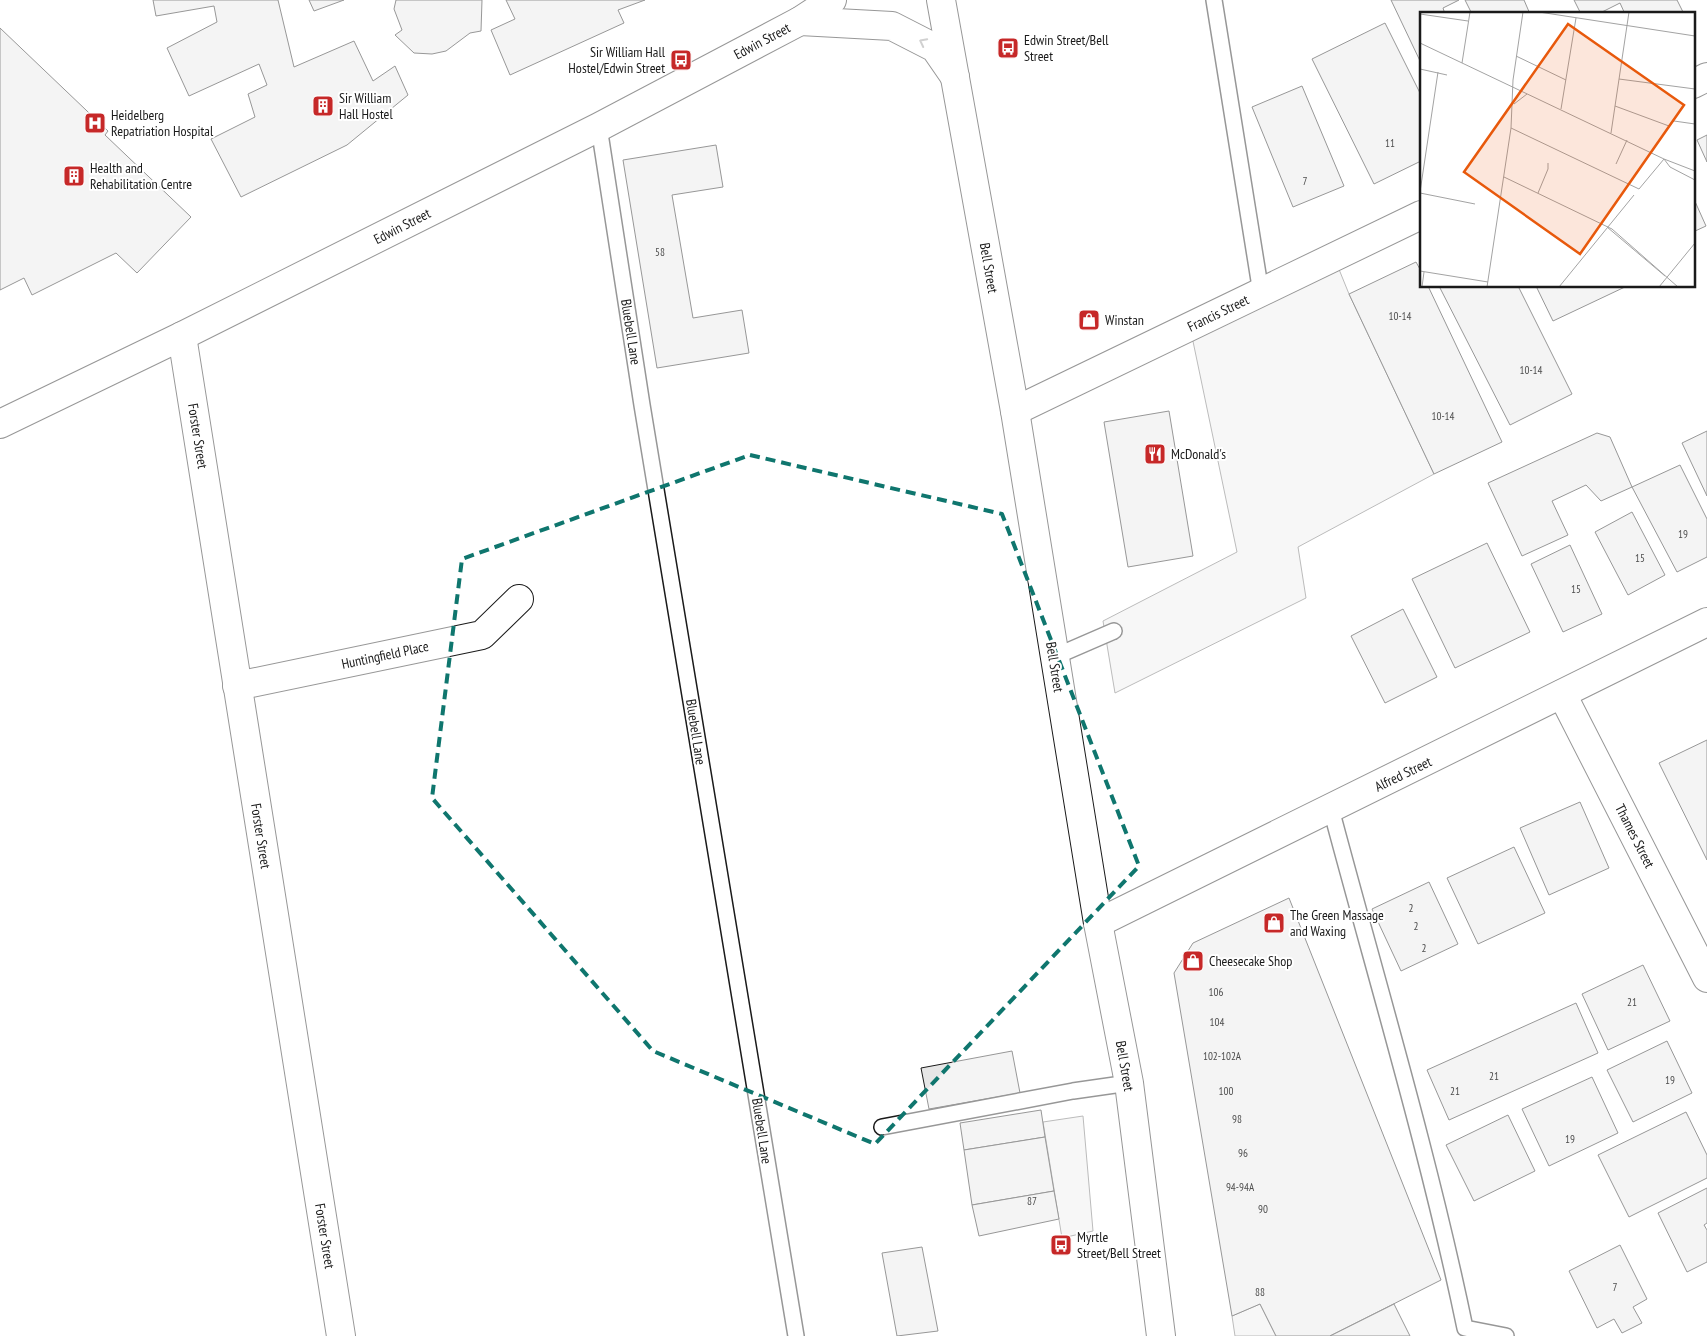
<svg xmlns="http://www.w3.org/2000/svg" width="1707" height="1336" font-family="'PT Sans Narrow',sans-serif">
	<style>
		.parking { fill: #ededed; stroke: #6a6a6a }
		.building { fill: #e6e6e6; stroke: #1a1a1a }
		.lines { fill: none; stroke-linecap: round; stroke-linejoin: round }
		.lane-casing { stroke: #1a1a1a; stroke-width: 18 }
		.street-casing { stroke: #1a1a1a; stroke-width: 30 }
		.highway-casing { stroke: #1a1a1a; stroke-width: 30 }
		.lane { stroke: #fff; stroke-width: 15 }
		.street { stroke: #fff; stroke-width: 28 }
		.highway { stroke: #fff; stroke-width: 28 }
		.oneway { stroke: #989898 }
		.marked { fill: none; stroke: #0f766e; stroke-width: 4; stroke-dasharray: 10 6; stroke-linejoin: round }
		.labels { text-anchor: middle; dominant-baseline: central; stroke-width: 4; stroke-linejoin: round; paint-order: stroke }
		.number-label { font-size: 11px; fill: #4d4d4d }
		.poi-label { font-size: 14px; fill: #1a1a1a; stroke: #fff; text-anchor: start }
		.street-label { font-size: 14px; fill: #1a1a1a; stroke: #fff }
		.inset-road { fill: none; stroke: #a3a3a3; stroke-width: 1 }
		.view { fill: #e8590c; fill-opacity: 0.15; stroke: #e8590c; stroke-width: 2.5 }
		.inset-edge { fill: none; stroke: #1a1a1a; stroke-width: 2.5 }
	</style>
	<rect width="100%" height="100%" fill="#fff"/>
	<!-- parking -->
	<g class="parking">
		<polygon points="1334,257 1349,294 1434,474 1298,547 1306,598 1115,693 1103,621 1237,552 1190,327"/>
		<polygon points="1083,1116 1093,1231 1062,1238 1043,1122"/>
		<polygon points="1260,1304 1276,1336 1235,1336 1232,1316"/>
	</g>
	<!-- building -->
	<g class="building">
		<polygon points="153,0 278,0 294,67 354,41 373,81 395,66 408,95 347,145 241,197 211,139 255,117 248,94 267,85 259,64 189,96 167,48 217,22 214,6 156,16"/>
		<polygon points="309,0 344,0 314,11"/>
		<polygon points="396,0 482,0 481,31 470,33 446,51 432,54 414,53 395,35 402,30 394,9"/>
		<polygon points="506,0 645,0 618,10 624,23 510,75 491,30 515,19"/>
		<polygon points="1391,0 1459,0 1443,8 1445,14 1421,14 1421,63"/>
		<polygon points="1465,0 1524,0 1530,14 1472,14"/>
		<polygon points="1574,0 1677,0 1684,14 1625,14 1620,3 1598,14 1581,14"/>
		<polygon points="1385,23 1421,95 1421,161 1374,184 1312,59"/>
		<polygon points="0,28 108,131 105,135 191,217 137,273 116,253 32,295 24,278 0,290"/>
		<polygon points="1302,86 1344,186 1293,207 1252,107"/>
		<polygon points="1707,135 1707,162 1697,140"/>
		<polygon points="716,145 723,187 672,195 693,318 742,310 749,353 657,368 623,160"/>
		<polygon points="1693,197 1706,226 1693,232"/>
		<polygon points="1416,262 1421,271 1421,286 1428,286 1502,442 1434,474 1349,294"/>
		<polygon points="1439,286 1518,286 1572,394 1510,425"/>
		<polygon points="1536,286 1627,286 1553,321"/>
		<polygon points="1169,411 1193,556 1128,567 1104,422"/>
		<polygon points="1707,431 1707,496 1682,443"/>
		<polygon points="1597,433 1610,437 1632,487 1601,501 1586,485 1552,501 1568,535 1522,556 1488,483"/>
		<polygon points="1680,465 1707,519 1707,557 1677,572 1632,487"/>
		<polygon points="1632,512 1665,575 1628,595 1595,532"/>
		<polygon points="1487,543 1530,632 1455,668 1412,579"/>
		<polygon points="1570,545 1602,614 1563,632 1531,564"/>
		<polygon points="1403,609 1437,677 1385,703 1351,636"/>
		<polygon points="1707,740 1707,860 1659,763"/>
		<polygon points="1580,802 1609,868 1549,895 1520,828"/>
		<polygon points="1514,847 1545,913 1478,944 1447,878"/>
		<polygon points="1429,882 1458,944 1401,971 1372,909"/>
		<polygon points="1289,898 1441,1280 1330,1336 1276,1336 1260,1304 1232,1316 1174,973 1193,943"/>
		<polygon points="1643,965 1670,1021 1608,1050 1582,994"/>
		<polygon points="1576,1003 1598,1053 1449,1120 1427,1070"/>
		<polygon points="1667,1041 1692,1093 1633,1122 1607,1070"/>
		<polygon points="1012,1051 1020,1093 929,1109 921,1068"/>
		<polygon points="1592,1077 1618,1133 1549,1166 1522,1109"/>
		<polygon points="1041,1110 1045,1137 964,1150 960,1123"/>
		<polygon points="1686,1112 1707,1155 1707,1178 1629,1217 1598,1155"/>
		<polygon points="1508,1115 1535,1171 1474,1201 1446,1145"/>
		<polygon points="1045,1137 1054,1191 972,1205 964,1150"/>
		<polygon points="1707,1188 1707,1223 1704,1225 1707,1230 1707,1262 1687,1272 1658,1213"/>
		<polygon points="1054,1191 1059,1219 979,1236 972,1205"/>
		<polygon points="1620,1245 1647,1299 1633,1307 1642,1323 1622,1333 1614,1319 1597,1328 1569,1271"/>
		<polygon points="922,1247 938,1331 897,1336 882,1253"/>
		<polygon points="1394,1304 1410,1336 1330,1336"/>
	</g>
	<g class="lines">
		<!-- lane casing -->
		<g class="lane-casing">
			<g id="lane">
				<polyline points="1214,0 1261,293"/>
				<polyline points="599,127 642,405 796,1336"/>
				<polyline points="1054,657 1114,631"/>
				<path d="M1331 809C1377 982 1429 1154 1465 1328L1506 1336"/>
				<polyline points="882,1127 1073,1091 1129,1083"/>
			</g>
		</g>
		<!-- street casing -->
		<g class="street-casing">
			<g id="street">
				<polyline points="800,21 892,26 935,48 955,77"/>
				<polyline points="1693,84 1707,77"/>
				<polyline points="182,336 341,1336"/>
				<polyline points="1015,411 1421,215"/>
				<polyline points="0,424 182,336 599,127 800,21 832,0"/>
				<polyline points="237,686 482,635 519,599"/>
				<polyline points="1562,694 1707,978"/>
				<polyline points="1098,923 1707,622"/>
			</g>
		</g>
		<!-- highway casing -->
		<g class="highway-casing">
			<polyline id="highway" points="941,0 1015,411 1098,923 1129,1083 1161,1336"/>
		</g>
		<!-- lane -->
		<use href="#lane" class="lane"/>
		<!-- street -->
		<use href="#street" class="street"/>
		<!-- highway -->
		<use href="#highway" class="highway"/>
	</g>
	<!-- one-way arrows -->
	<defs><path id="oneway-chevron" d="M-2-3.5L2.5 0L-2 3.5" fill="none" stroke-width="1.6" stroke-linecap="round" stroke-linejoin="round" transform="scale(1.25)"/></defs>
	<use class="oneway" href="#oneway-chevron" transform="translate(923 42) rotate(-153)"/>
	<!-- marked area -->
	<path d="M0 0H1707V1336H0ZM750 455 1002 514 1139 866 875 1144 653 1051 432 798 462 559Z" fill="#fff" fill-opacity=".55" fill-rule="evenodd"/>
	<path class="marked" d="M750 455 1002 514 1139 866 875 1144 653 1051 432 798 462 559Z"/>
	<!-- icons -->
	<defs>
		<g id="bus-square" transform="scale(1.125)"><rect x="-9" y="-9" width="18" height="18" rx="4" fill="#c62828" stroke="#fff"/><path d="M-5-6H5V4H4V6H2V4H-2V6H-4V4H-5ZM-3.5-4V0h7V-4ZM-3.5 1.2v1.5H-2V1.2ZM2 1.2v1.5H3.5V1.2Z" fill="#fff"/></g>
		<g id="building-square" transform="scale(1.125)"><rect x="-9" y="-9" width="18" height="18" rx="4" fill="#c62828" stroke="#fff"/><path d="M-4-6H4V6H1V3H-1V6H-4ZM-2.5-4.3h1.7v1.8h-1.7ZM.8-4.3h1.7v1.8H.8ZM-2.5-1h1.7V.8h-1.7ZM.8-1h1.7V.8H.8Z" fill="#fff"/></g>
		<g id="hospital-square" transform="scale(1.125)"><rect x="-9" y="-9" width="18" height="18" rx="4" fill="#c62828" stroke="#fff"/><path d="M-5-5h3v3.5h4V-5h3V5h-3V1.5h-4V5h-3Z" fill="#fff"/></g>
		<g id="shop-square" transform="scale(1.125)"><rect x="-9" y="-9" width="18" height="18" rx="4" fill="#c62828" stroke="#fff"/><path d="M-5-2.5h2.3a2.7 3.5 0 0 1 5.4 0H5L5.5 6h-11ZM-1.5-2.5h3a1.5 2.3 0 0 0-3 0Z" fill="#fff"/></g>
		<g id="restaurant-square" transform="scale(1.125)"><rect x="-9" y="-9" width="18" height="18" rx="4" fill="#c62828" stroke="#fff"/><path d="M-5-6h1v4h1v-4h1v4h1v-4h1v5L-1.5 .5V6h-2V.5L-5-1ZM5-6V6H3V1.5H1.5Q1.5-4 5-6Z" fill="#fff"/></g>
	</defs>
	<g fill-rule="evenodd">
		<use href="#bus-square" x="1008" y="48"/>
		<use href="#bus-square" x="681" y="60"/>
		<use href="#building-square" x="323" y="106"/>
		<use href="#hospital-square" x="95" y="123"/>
		<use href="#building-square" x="74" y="176"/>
		<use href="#shop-square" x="1089" y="320"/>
		<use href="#restaurant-square" x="1155" y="454"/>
		<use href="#shop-square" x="1274" y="923"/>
		<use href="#shop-square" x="1193" y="961"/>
		<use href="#bus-square" x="1061" y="1245"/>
	</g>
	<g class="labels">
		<!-- number labels -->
		<g class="number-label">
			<text x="1390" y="143">11</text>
			<text x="1305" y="181">7</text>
			<text x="660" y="252">58</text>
			<text x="1400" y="316">10-14</text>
			<text x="1531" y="370">10-14</text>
			<text x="1443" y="416">10-14</text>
			<text x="1683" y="534">19</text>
			<text x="1640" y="558">15</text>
			<text x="1576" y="589">15</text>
			<text x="1411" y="908">2</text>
			<text x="1416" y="926">2</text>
			<text x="1424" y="948">2</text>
			<text x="1216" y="992">106</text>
			<text x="1632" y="1002">21</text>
			<text x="1217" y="1022">104</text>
			<text x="1222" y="1056">102-102A</text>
			<text x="1494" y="1076">21</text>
			<text x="1670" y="1080">19</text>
			<text x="1226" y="1091">100</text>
			<text x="1455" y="1091">21</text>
			<text x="1237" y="1119">98</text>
			<text x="1570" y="1139">19</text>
			<text x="1243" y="1153">96</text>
			<text x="1240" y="1187">94-94A</text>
			<text x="1032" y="1201">87</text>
			<text x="1263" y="1209">90</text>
			<text x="1615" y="1287">7</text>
			<text x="1260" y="1292">88</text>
		</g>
		<!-- poi labels -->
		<g class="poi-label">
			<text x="1024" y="40">Edwin Street/Bell<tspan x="1024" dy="16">Street</tspan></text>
			<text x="665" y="52" text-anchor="end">Sir William Hall<tspan x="665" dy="16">Hostel/Edwin Street</tspan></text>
			<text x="339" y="98">Sir William<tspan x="339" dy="16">Hall Hostel</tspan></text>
			<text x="111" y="115">Heidelberg<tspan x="111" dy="16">Repatriation Hospital</tspan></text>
			<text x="90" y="168">Health and<tspan x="90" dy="16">Rehabilitation Centre</tspan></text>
			<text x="1105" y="320">Winstan</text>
			<text x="1171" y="454">McDonald's</text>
			<text x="1290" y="915">The Green Massage<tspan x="1290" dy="16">and Waxing</tspan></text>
			<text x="1209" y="961">Cheesecake Shop</text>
			<text x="1077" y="1237">Myrtle<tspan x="1077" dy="16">Street/Bell Street</tspan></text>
		</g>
		<!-- street labels -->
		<g class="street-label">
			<text transform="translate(762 41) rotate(-28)">Edwin Street</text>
			<text transform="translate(402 226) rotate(-27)">Edwin Street</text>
			<text transform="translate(989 268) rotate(80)">Bell Street</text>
			<text transform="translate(1218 313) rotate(-26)">Francis Street</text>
			<text transform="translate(631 332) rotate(81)">Bluebell Lane</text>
			<text transform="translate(198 436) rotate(81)">Forster Street</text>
			<text transform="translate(385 655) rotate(-12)">Huntingfield Place</text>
			<text transform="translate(1055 667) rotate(81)">Bell Street</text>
			<text transform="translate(696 732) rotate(81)">Bluebell Lane</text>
			<text transform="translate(1403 774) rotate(-26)">Alfred Street</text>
			<text transform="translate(261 836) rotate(81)">Forster Street</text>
			<text transform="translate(1635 836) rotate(63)">Thames Street</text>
			<text transform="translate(1125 1066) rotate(80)">Bell Street</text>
			<text transform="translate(762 1131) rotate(81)">Bluebell Lane</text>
			<text transform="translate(325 1236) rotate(81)">Forster Street</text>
		</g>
	</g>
	<!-- overview -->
	<g transform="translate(1420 12)">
		<rect width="275" height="275" fill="#fff"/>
		<path class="inset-road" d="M119 0 275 24M0 2 48 9M0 31 244 147 275 159M96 44 146 68M42 51 50 0M0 57 27 63M199 67 275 77M94 92 107 82M195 94 249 114 254 109 275 112M141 97 156 6M91 116 219 177 244 147M191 121 209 0M244 147 250 155 275 168M196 152 207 128M84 165 192 217 258 275M0 180 18 60M0 181 55 192M118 181 128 157V151M187 215 245 264M0 259 68 270M2 275 4 260M67 275 91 116 93 68 103 0M139 275 214 183M239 275 275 231"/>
		<path class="view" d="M148 12 264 93 160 242 44 160Z"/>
		<rect width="275" height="275" class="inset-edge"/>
	</g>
</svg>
